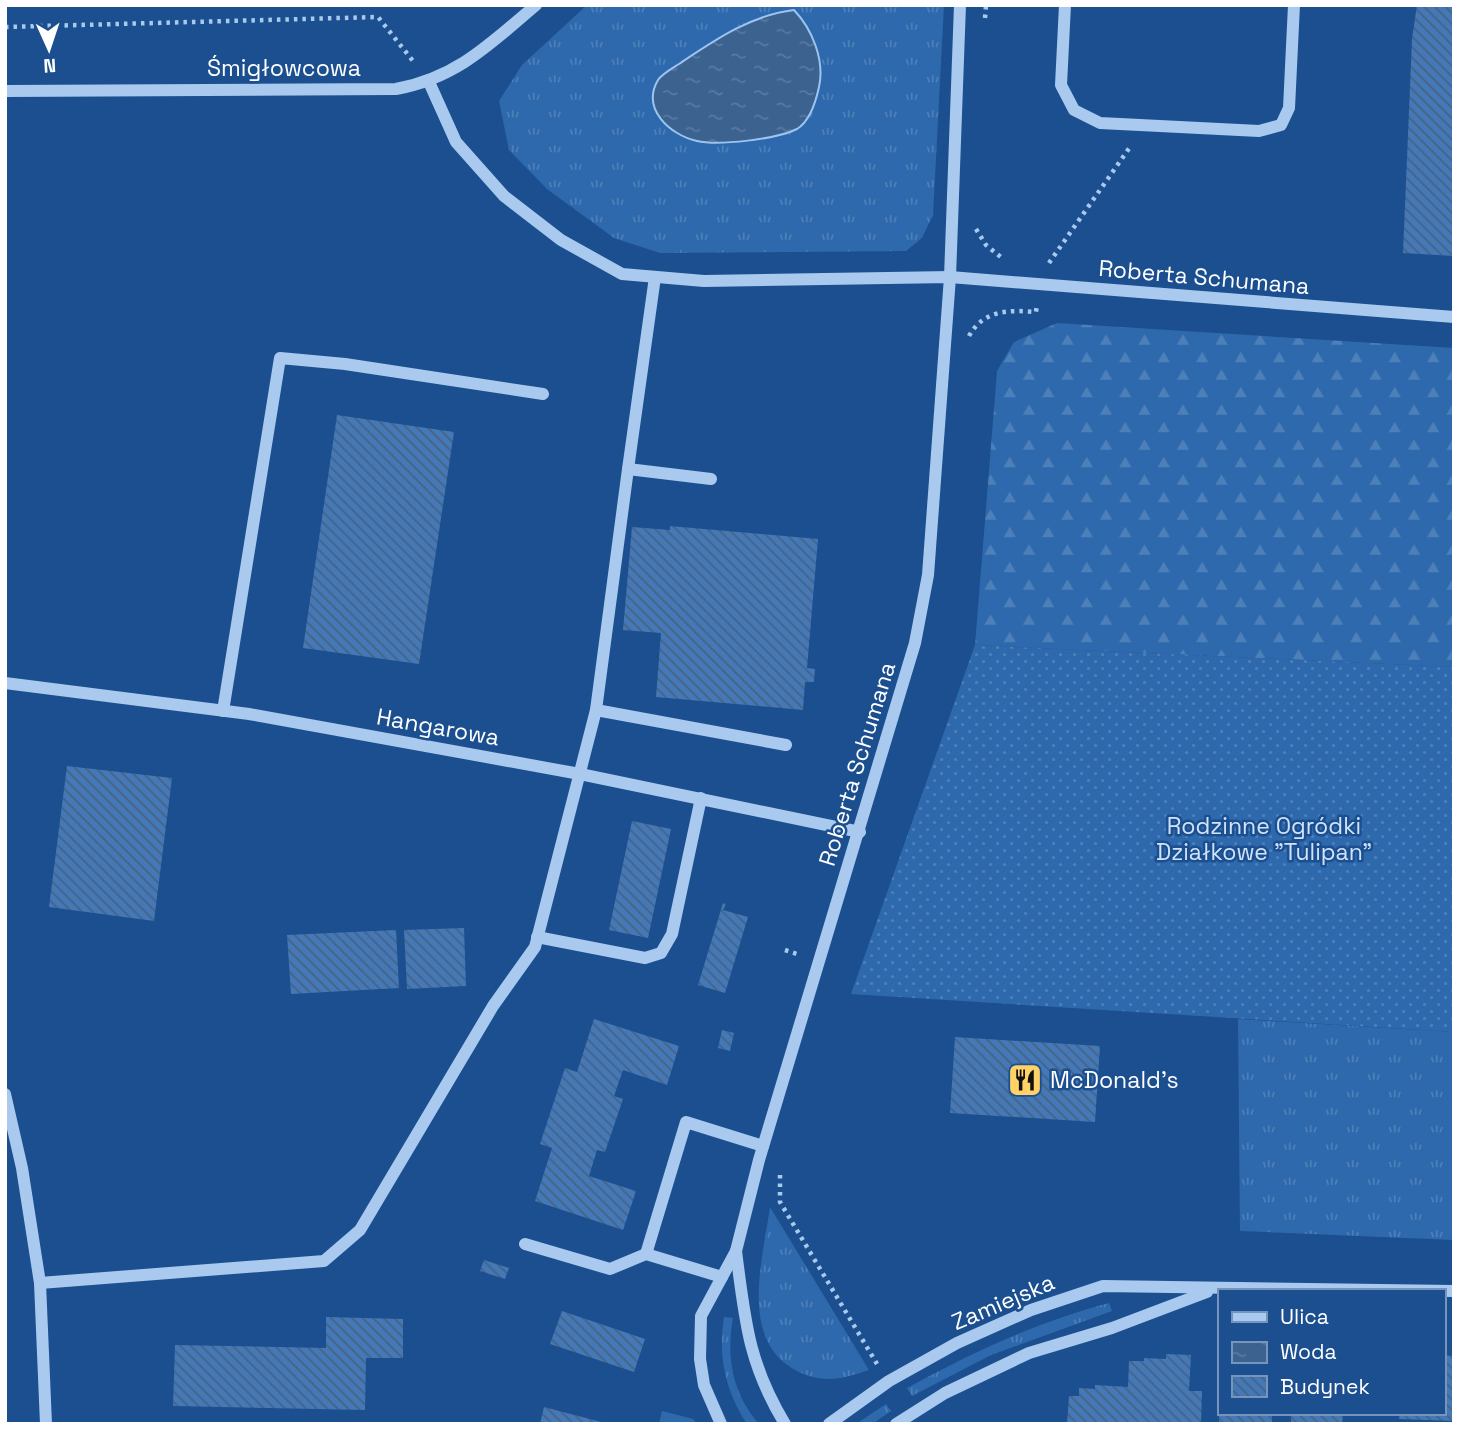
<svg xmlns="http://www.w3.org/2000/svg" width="1459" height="1429" font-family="'Space Grotesk',sans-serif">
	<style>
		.grass { fill: url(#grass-tufts) }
		.forest { fill: url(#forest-firs) }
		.garden { fill: url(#garden-dots) }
		.water { fill: url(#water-ripples); stroke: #9cc4f0; stroke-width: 2 }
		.building { fill: url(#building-back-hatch) }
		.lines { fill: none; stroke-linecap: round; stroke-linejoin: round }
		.path { stroke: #a9c9ee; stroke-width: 4.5; stroke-dasharray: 3.5 5; stroke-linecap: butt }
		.minor { stroke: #a9c9ee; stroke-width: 12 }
		.labels { text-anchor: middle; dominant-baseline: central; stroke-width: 5; stroke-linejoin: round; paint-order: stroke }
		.street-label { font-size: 23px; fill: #fff; stroke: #1b4f8f }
		.park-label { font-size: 23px; fill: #cfe3fa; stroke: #1b4f8f }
		.poi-label { font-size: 23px; fill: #fff; stroke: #1b4f8f; text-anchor: start }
	</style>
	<defs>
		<pattern id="grass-tufts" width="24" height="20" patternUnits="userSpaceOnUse" patternTransform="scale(1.75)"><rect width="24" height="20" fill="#2e69ad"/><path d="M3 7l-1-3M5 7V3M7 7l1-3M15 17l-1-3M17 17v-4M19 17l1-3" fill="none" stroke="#4d80b9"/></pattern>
		<pattern id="forest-firs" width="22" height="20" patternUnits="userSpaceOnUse" patternTransform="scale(1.75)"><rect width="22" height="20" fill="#2e69ad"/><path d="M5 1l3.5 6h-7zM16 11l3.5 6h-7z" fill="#4d80b9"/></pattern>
		<pattern id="garden-dots" width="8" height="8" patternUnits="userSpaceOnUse" patternTransform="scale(1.75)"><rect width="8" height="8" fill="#2e69ad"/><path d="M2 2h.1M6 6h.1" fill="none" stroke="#4d80b9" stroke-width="1.8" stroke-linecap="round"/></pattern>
		<pattern id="water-ripples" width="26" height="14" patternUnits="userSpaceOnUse" patternTransform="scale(1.75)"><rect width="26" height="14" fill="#3c6290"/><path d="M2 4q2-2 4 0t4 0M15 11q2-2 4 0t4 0" fill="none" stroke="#597aa1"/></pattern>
		<pattern id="building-back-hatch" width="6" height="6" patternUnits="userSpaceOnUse" patternTransform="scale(1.75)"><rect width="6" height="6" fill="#4478b7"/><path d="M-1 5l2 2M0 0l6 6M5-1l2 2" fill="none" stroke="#486282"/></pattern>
	</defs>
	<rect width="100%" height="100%" fill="#1b4f8f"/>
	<!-- grass -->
	<g class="grass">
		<polygon points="587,5 944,5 933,215 922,238 906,251 660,253 614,238 547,189 509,150 499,101 522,65"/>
		<polygon points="1238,1019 1454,1032 1454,1240 1240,1231"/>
		<path d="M770 1207 869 1370C843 1379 823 1384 797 1371 738 1341 763 1259 770 1207Z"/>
		<path d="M1109 1303 1112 1311 991 1355 912 1396 907 1388C971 1353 1037 1322 1109 1303Z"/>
		<path d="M724 1317 733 1318C726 1357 732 1393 759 1424H747C725 1390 718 1357 724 1317Z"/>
		<polygon points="886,1404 891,1411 872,1424 856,1424"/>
		<polygon points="662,1411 693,1419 697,1424 659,1424"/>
	</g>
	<!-- forest -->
	<polygon class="forest" points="1057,323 1454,348 1454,667 975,645 997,371 1014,342"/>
	<!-- garden -->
	<polygon class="garden" points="975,645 1454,667 1454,1032 851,994"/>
	<!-- water -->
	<path class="water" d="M794 10C812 29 825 60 819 87 816 101 810 121 797 129 777 139 719 146 697 141 670 135 641 109 658 80 662 74 673 68 679 64 715 40 751 15 794 10Z"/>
	<!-- building -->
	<g class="building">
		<polygon points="1417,5 1454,5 1454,256 1403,253 1412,39"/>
		<polygon points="337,415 454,432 419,664 303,648"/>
		<polygon points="670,526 818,539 807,668 815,669 814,682 805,682 803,710 656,697 661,633 623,630 632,527 670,530"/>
		<polygon points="67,766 172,778 154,921 49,907"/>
		<polygon points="632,821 671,829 648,938 609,930"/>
		<polygon points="723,903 726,904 723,910 748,917 725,993 698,985"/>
		<polygon points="464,928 466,986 407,989 404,930"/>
		<polygon points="396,930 399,988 291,994 287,935"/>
		<polygon points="594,1019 679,1046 667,1085 623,1070 614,1096 623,1099 605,1152 597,1150 589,1176 636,1191 623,1230 535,1201 552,1148 540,1144 565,1068 577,1072"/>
		<polygon points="722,1030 734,1033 730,1051 718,1048"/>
		<polygon points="955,1037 1100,1046 1095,1122 950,1113"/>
		<polygon points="484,1260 509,1268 505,1279 480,1271"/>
		<polygon points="562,1311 645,1339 634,1372 550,1344"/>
		<polygon points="326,1317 403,1319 403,1358 366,1358 365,1410 173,1406 175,1345 326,1348"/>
		<polygon points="1166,1354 1191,1355 1189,1391 1202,1391 1201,1424 1067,1424 1069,1396 1079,1396 1079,1388 1095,1389 1095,1385 1128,1387 1129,1361 1144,1361 1144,1358 1166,1359"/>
		<polygon points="1443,1355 1454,1356 1454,1421 1399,1419 1400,1413 1443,1413"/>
		<polygon points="544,1407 605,1423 605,1424 540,1424"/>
		<rect x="1219" y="1413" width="53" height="11"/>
		<polygon points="1291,1413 1343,1413 1342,1424 1291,1424"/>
	</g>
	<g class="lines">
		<!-- path -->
		<g class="path">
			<polyline points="985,18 986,5"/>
			<polyline points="5,27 378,17 413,61"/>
			<polyline points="976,229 986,245 1002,258"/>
			<polyline points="1049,263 1130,147"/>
			<path d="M969 336C984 309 1010 310 1036 312L1037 304"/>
			<polyline points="785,950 800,955"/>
			<polyline points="780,1175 780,1202 877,1364"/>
		</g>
		<!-- minor -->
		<g class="minor">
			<polyline points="1065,5 1061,85 1074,110 1100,123 1259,131 1281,125 1289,108 1294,5"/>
			<polyline points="429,82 456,142 504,196 561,240 622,274 704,281 950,277 1454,317"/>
			<path d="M5 91 396 89C457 78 491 43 536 5"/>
			<polyline points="628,469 655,277"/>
			<polyline points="5,683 249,714 580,774 860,832"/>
			<polyline points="596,710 786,745"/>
			<polyline points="223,711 280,358 345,364 543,394"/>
			<polyline points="537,937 645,958 661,953 672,934 701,798"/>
			<polyline points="5,1094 22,1168 40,1283 46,1424"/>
			<polyline points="525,1244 610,1269 646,1254 722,1277"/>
			<path d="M736 1251C745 1320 748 1363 785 1424"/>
			<polyline points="646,1254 686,1122 763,1146"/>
			<polyline points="40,1283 324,1261 360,1230 493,1006 535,947 596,710 628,469 711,479"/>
			<polyline points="721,1424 704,1385 700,1359 701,1316 736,1251 759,1160 915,643 928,575 950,277 960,5"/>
			<polyline points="829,1424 889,1381 957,1343 1031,1310 1103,1286 1454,1291"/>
			<polyline points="896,1424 945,1393 1029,1353 1112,1328 1207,1292"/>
		</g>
	</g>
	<!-- icons -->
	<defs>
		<g id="restaurant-square" transform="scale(1.75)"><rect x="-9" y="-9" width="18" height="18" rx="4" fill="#ffd166" stroke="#1b4f8f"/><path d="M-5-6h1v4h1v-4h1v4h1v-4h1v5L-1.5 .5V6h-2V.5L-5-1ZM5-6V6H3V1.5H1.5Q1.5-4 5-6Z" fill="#111"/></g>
	</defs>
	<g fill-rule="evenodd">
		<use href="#restaurant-square" x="1025" y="1080"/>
	</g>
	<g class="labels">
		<!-- street labels -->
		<g class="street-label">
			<text x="284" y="68">Śmigłowcowa</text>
			<text transform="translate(1204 277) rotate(5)">Roberta Schumana</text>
			<text transform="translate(438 727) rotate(10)">Hangarowa</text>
			<text transform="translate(857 764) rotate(-73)">Roberta Schumana</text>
			<text transform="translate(1003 1302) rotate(-23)">Zamiejska</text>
		</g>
		<!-- park labels -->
		<g class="park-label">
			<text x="1264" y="826">Rodzinne Ogródki<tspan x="1264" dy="26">Działkowe "Tulipan"</tspan></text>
		</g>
		<!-- poi labels -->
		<g class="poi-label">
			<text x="1050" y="1080">McDonald's</text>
		</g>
	</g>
	<!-- border -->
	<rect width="1459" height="1429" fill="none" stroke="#ffffff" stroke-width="14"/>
	<!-- legend -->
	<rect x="1218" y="1289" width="228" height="126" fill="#1b4f8f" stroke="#7695bc" stroke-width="2"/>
	<rect x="1232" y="1312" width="35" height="10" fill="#a9c9ee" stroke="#7695bc" stroke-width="2"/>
	<text x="1280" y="1324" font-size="21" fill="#ffffff">Ulica</text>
	<rect x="1232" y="1342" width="35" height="21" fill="url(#water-ripples)" stroke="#7695bc" stroke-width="2"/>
	<text x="1280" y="1359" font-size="21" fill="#ffffff">Woda</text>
	<rect x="1232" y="1376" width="35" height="21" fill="url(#building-back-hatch)" stroke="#7695bc" stroke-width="2"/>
	<text x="1280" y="1394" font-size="21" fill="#ffffff">Budynek</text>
	<!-- north arrow -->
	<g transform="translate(49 49) rotate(177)" stroke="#1b4f8f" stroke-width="5" paint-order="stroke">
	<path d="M0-5L12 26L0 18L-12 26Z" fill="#ffffff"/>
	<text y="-10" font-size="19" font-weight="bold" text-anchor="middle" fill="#ffffff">N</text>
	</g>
</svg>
